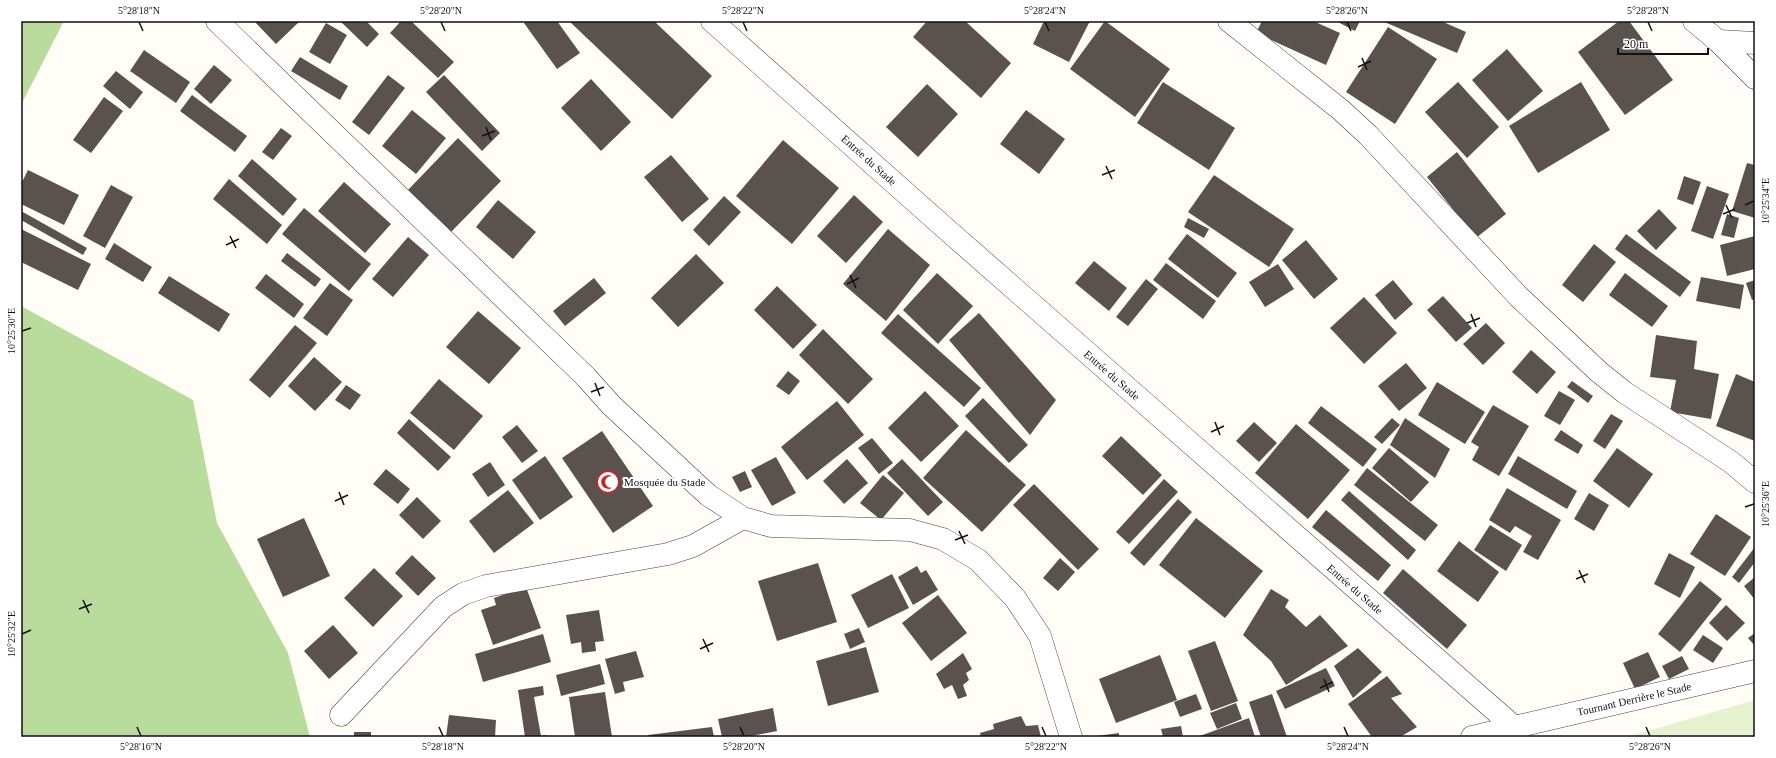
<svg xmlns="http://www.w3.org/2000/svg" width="1776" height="758" font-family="Georgia,serif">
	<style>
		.forest { fill: #b9dc9c }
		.pitch { fill: #e6f2cf }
		.building { fill: #5a524d }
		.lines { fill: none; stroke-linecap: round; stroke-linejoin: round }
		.minor-casing { stroke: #444; stroke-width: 23 }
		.minor { stroke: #fff; stroke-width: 22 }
		.ticks { fill: none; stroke: #111; stroke-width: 1.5 }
		.labels { text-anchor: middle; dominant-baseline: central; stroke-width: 4; stroke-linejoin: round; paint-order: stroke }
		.street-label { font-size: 11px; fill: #111; stroke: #fff }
		.poi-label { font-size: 11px; fill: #111; stroke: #fff; text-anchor: start }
		.neatline { fill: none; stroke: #111; stroke-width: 1.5 }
		.ticks-label { font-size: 10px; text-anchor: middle; fill: #111 }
	</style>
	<rect width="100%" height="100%" fill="#fffdf5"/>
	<!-- forest -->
	<g class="forest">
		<polygon points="21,21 64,21 21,105"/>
		<polygon points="21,306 193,400 217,523 288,653 310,737 21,737"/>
	</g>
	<!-- pitch -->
	<polygon class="pitch" points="1755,700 1755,737 1627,737"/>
	<!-- building -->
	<g class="building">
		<polygon points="254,21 300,21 276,44"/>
		<polygon points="340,21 366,21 379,34 367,47"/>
		<polygon points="401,21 411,21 454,62 438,78 390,33"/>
		<polygon points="526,21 557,21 580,53 557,69 524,23"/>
		<polygon points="569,21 654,21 712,76 672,119"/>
		<polygon points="927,21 965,21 1011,63 981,98 913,37"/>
		<polygon points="1044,21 1090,21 1069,62 1033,44"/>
		<polygon points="1105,21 1170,69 1135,117 1070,69"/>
		<polygon points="1262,21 1313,21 1340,33 1326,65 1256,33"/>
		<polygon points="1336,21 1360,21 1355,31"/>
		<polygon points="1382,21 1441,21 1466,32 1457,53"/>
		<polygon points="1619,21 1629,21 1673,80 1625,115 1578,52"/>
		<polygon points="326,23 347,35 330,64 309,52"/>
		<polygon points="1388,27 1437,59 1395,124 1346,92"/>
		<polygon points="1507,49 1543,91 1508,121 1472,80"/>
		<polygon points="144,50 190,82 176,103 130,71"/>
		<polygon points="300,57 348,86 340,100 291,71"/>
		<polygon points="214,65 232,80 211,104 194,89"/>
		<polygon points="116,71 143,92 130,109 103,86"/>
		<polygon points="388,75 405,88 369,135 352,122"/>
		<polygon points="444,75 500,133 482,151 426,92"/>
		<polygon points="591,79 631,122 601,151 561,108"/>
		<polygon points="1163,82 1235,128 1209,170 1137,123"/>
		<polygon points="1458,82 1499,127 1467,158 1425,112"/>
		<polygon points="1581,82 1610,130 1538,173 1509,126"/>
		<polygon points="927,84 958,114 918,157 886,127"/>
		<polygon points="192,95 247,136 235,152 180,111"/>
		<polygon points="104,97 123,111 91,153 73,140"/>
		<polygon points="412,110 446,138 416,174 382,146"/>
		<polygon points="1026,110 1065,139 1039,174 1000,144"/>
		<polygon points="281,128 292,136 273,160 262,152"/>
		<polygon points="458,138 501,181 450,233 407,191"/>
		<polygon points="783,140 839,188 792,244 736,196"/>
		<polygon points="1457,152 1506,214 1476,238 1427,177"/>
		<polygon points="671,155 709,199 682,222 644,177"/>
		<polygon points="252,159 297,199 283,216 238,176"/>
		<polygon points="1747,163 1755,165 1755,218 1732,211"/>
		<polygon points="28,170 79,195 64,225 21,204 21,184"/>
		<polygon points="1214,175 1294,229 1269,267 1188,212"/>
		<polygon points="1684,176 1701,182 1693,205 1677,199"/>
		<polygon points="229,179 282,225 267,244 213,199"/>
		<polygon points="344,182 391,224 365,253 318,211"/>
		<polygon points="111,185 133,197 105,248 83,236"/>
		<polygon points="1707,186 1729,194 1713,239 1691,231"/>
		<polygon points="854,195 883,222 846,263 817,236"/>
		<polygon points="724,196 741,212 709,246 693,230"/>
		<polygon points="498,200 536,232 513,259 476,227"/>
		<polygon points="304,208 371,264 349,291 282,234"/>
		<polygon points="1659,209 1677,228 1656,250 1637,231"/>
		<polygon points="21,211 87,248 83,255 21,220"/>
		<polygon points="1727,214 1739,218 1734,238 1721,235"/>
		<polygon points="1188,218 1209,229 1204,238 1184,227"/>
		<polygon points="21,229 91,264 78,290 21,262"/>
		<polygon points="888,229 930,265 886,321 843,284"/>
		<polygon points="1187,234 1237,273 1218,298 1168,259"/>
		<polygon points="1626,234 1691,282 1680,297 1615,249"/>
		<polygon points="1755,236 1755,269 1727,276 1720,245"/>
		<polygon points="408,237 429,255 393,297 372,279"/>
		<polygon points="1306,240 1338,279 1314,299 1282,260"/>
		<polygon points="114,243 152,267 143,282 105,259"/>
		<polygon points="1594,244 1616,262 1583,302 1562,285"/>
		<polygon points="287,253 321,279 315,287 281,261"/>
		<polygon points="696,254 724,283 678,327 651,298"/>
		<polygon points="1094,261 1127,288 1109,311 1075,283"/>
		<polygon points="1166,263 1216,301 1203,319 1153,280"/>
		<polygon points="1278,264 1294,289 1265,307 1249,282"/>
		<polygon points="937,273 973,306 938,344 903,310"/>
		<polygon points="1625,273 1668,306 1652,327 1609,295"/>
		<polygon points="266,274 304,304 294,318 255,288"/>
		<polygon points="169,276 230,314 219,332 158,293"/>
		<polygon points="1701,277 1744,285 1740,309 1696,301"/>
		<polygon points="594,278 606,293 565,326 553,311"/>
		<polygon points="1146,279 1158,289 1128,326 1116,317"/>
		<polygon points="1393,280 1413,304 1395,320 1375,295"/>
		<polygon points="1755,280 1755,299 1752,300 1746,283"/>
		<polygon points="330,283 353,300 327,336 303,318"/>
		<polygon points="777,286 817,325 793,349 754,310"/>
		<polygon points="1443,296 1472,328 1456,342 1427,310"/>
		<polygon points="1364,297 1397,333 1364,364 1330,328"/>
		<polygon points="478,311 521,348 489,384 446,347"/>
		<polygon points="979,313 1056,400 1030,435 949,340"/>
		<polygon points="898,314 981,388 964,407 881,333"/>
		<polygon points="1486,323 1505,343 1483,365 1463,344"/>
		<polygon points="295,325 317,343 270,398 249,380"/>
		<polygon points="823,329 873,379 848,404 799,355"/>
		<polygon points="1656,335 1697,341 1694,369 1719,374 1711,419 1670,412 1676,380 1650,377"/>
		<polygon points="1531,350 1556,372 1537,394 1512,372"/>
		<polygon points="314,357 342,382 315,411 288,386"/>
		<polygon points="1406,363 1427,388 1399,411 1378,386"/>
		<polygon points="788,371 800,381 789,395 776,386"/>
		<polygon points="1736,374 1755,382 1755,441 1716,426"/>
		<polygon points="439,379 483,416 454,450 410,413"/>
		<polygon points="1572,381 1593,396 1588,403 1567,387"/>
		<polygon points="1437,382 1485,412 1465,444 1418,415"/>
		<polygon points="346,385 361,395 350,410 335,400"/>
		<polygon points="925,391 959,426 921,462 888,428"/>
		<polygon points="1559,391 1575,400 1560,425 1544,416"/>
		<polygon points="983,398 1028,445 1009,463 965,416"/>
		<polygon points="837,401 864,435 807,480 781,447"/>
		<polygon points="1493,405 1529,426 1499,476 1472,460 1479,447 1471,442"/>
		<polygon points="1321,406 1377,449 1363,467 1308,423"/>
		<polygon points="1611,414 1623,421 1605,449 1593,441"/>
		<polygon points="1392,418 1400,425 1382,444 1374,437"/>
		<polygon points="1405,418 1450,449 1435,478 1390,445"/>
		<polygon points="409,419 451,457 438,471 397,433"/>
		<polygon points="1254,422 1277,443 1259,462 1236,441"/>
		<polygon points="1296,424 1350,470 1308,519 1255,473"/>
		<polygon points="517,425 538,451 522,463 502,437"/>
		<polygon points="966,430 1026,485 982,532 923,478"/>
		<polygon points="1561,430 1583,445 1578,454 1554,440"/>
		<polygon points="602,431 653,506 613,533 562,458"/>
		<polygon points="1121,436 1162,475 1143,495 1102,456"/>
		<polygon points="872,438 893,463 879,474 858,448"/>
		<polygon points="1389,448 1429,482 1411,502 1372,468"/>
		<polygon points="1617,448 1653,474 1629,508 1593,481"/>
		<polygon points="545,456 573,497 540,520 512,480"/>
		<polygon points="1518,456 1577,491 1567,509 1508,474"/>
		<polygon points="776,457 796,493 772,506 751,470"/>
		<polygon points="847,459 868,483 844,504 823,481"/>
		<polygon points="902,459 943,502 928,516 887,473"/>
		<polygon points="490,462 505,485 488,497 472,474"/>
		<polygon points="1367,468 1438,525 1425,541 1354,485"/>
		<polygon points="386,469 410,489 398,504 373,484"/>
		<polygon points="745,471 752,487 740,492 732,477"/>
		<polygon points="883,475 904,493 881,520 860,503"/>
		<polygon points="1164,479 1178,492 1129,544 1116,532"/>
		<polygon points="1034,484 1099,549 1078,570 1013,505"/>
		<polygon points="1507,488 1561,520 1538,560 1523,552 1532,536 1515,526 1510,533 1489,520"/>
		<polygon points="508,490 534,523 494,553 469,521"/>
		<polygon points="1349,491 1416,550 1408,560 1341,500"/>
		<polygon points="1589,493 1609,505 1594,531 1574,519"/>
		<polygon points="417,497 441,521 423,539 399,515"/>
		<polygon points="1178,499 1192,512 1144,566 1130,553"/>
		<polygon points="1326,510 1391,565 1378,581 1312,527"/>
		<polygon points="1716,514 1751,537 1725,576 1690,554"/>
		<polygon points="304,518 330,576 283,597 257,539"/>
		<polygon points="1196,518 1263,571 1225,618 1159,565"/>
		<polygon points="1490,525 1522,545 1506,571 1474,550"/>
		<polygon points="1459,541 1499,572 1478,602 1437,571"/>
		<polygon points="1755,547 1755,562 1739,583 1732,577"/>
		<polygon points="1669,553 1695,567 1680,598 1654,584"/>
		<polygon points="412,555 436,578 418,596 395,573"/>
		<polygon points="1060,558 1075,572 1058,591 1043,578"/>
		<polygon points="818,563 837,622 777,641 758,581"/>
		<polygon points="917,566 921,573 926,570 938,590 913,605 898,577"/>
		<polygon points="374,568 403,596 373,627 344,598"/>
		<polygon points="1403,569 1467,625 1447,649 1383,593"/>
		<polygon points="892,574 909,608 868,628 851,595"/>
		<polygon points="1755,577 1755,600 1744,586"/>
		<polygon points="1700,581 1722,599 1680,652 1658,634"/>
		<polygon points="526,587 541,628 493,645 481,610 496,605 494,598"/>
		<polygon points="1271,589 1289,600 1285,607 1306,627 1320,615 1348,646 1286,685 1271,661 1243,635"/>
		<polygon points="938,595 967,633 931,661 902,623"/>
		<polygon points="1726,605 1745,623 1727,641 1709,623"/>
		<polygon points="599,610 604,641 595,642 596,651 582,653 581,642 571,644 566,615"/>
		<polygon points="333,625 358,653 329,679 304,651"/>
		<polygon points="859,628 865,642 850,649 844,634"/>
		<polygon points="1755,633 1755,646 1748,638"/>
		<polygon points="543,634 551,662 483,682 475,654"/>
		<polygon points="1703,635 1723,648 1713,663 1693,650"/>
		<polygon points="1215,641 1238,701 1211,711 1188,651"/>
		<polygon points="866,647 879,692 828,706 816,661"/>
		<polygon points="1358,648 1382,672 1353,698 1334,666"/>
		<polygon points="636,651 644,677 623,682 625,691 615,694 605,659"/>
		<polygon points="1648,652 1660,677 1635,689 1623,663"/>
		<polygon points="963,653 972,669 966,673 969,680 963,685 967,696 958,699 952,685 944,689 936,674"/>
		<polygon points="1160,655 1177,700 1116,723 1099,679"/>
		<polygon points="1682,656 1689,669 1669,679 1662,666"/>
		<polygon points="600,664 605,684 561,696 556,675"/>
		<polygon points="1326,668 1335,686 1285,709 1276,691"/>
		<polygon points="1387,676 1402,694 1391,698 1417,727 1400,737 1372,737 1348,704"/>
		<polygon points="543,686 544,695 534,697 541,736 546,735 546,737 525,737 518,690"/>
		<polygon points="605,692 612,737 575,737 569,697"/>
		<polygon points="1196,694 1202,709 1180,717 1174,702"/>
		<polygon points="1272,694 1287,737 1261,737 1249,702"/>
		<polygon points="1236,703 1242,719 1217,729 1210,713"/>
		<polygon points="773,708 777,731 747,737 722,737 718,719"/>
		<polygon points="449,715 496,720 495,737 446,737"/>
		<polygon points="1021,716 1026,726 1038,725 1041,737 981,737 980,733 994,729 993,724"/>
		<polygon points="1249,718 1255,737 1197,737"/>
		<polygon points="1181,726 1183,737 1163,737 1161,729"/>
		<polygon points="712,727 714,737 649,737 648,735"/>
		<rect x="354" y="732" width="17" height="5"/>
		<polygon points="1119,733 1119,737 1097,737 1097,736"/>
	</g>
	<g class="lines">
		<!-- minor casing -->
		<g class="minor-casing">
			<g id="minor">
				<polyline points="217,21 586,377 611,405 708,495 743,518 771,526 910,530 943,539 978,560 1015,598 1040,636 1071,737"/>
				<polyline points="712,21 945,228 1513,726 1517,737"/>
				<polyline points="1229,21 1341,110 1368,135 1519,297 1599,372 1624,392 1731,462 1755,482"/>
				<polyline points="1694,21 1718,41 1755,78"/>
				<polyline points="1718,41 1755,43"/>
				<polyline points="341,715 443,607 463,594 486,586 668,554 693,546 743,518"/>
				<polyline points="1472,737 1755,671"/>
			</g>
		</g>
		<!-- minor -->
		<use href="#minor" class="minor"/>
	</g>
	<!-- ticks -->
	<path class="ticks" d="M139 22 143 31M441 22 445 31M743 22 747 31M1045 22 1049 31M1347 22 1351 31M1648 22 1652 31M1362 58 1367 70M1358 67 1371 61M486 127 491 140M482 136 495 131M1106 166 1112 179M1102 175 1115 170M1726 205 1732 218M1745 205 1754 201M1723 214 1735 209M230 236 236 248M226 245 239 239M850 275 856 288M847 284 859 278M1471 314 1476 327M1467 323 1480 318M22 331 31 328M595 383 600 396M591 392 604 387M1215 422 1220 435M1211 432 1224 426M339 492 344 505M335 501 348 495M1745 507 1754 504M959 531 965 544M955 540 968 535M1579 570 1585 583M1576 579 1588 574M83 600 89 613M79 609 92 604M22 634 31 630M703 639 709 652M700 649 713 643M1324 679 1329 692M1320 688 1333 682M137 727 141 736M439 727 443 736M740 727 744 736M1042 727 1046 736M1344 727 1348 736M1646 727 1650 736"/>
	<!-- icons -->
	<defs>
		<g id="mosque-ring" transform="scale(1.15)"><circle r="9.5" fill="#fff" stroke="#c4262e" stroke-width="1.5"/><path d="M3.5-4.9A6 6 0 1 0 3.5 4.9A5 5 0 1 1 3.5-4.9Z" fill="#c4262e"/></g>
	</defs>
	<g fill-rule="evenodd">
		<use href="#mosque-ring" x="608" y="482"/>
	</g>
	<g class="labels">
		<!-- street labels -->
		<g class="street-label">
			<text transform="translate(869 160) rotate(42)">Entrée du Stade</text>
			<text transform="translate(1112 375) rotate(41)">Entrée du Stade</text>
			<text transform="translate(1355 589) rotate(41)">Entrée du Stade</text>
			<text transform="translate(1634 699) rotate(-13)">Tournant Derrière le Stade</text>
		</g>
		<!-- poi labels -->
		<g class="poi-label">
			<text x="624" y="482">Mosquée du Stade</text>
		</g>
	</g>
	<!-- border -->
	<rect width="1776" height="758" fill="none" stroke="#ffffff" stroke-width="44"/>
	<!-- scale -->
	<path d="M1618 48v6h90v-6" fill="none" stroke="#111111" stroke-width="2"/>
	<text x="1624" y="48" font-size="12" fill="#111111" stroke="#ffffff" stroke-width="3" paint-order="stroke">20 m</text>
	<rect x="22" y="22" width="1732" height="714" class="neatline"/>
	<g class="ticks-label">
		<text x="139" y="14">5°28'18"N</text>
		<text x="441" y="14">5°28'20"N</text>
		<text x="743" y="14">5°28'22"N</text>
		<text x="1045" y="14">5°28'24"N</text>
		<text x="1347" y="14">5°28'26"N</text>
		<text x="1648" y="14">5°28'28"N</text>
		<text transform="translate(1765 201) rotate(-90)" y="4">10°25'34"E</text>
		<text transform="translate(11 331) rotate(-90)" y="4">10°25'30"E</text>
		<text transform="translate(1765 504) rotate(-90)" y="4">10°25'36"E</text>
		<text transform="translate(11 634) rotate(-90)" y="4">10°25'32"E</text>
		<text x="141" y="750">5°28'16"N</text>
		<text x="443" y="750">5°28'18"N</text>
		<text x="744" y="750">5°28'20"N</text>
		<text x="1046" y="750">5°28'22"N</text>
		<text x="1348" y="750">5°28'24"N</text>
		<text x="1650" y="750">5°28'26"N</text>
	</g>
</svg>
